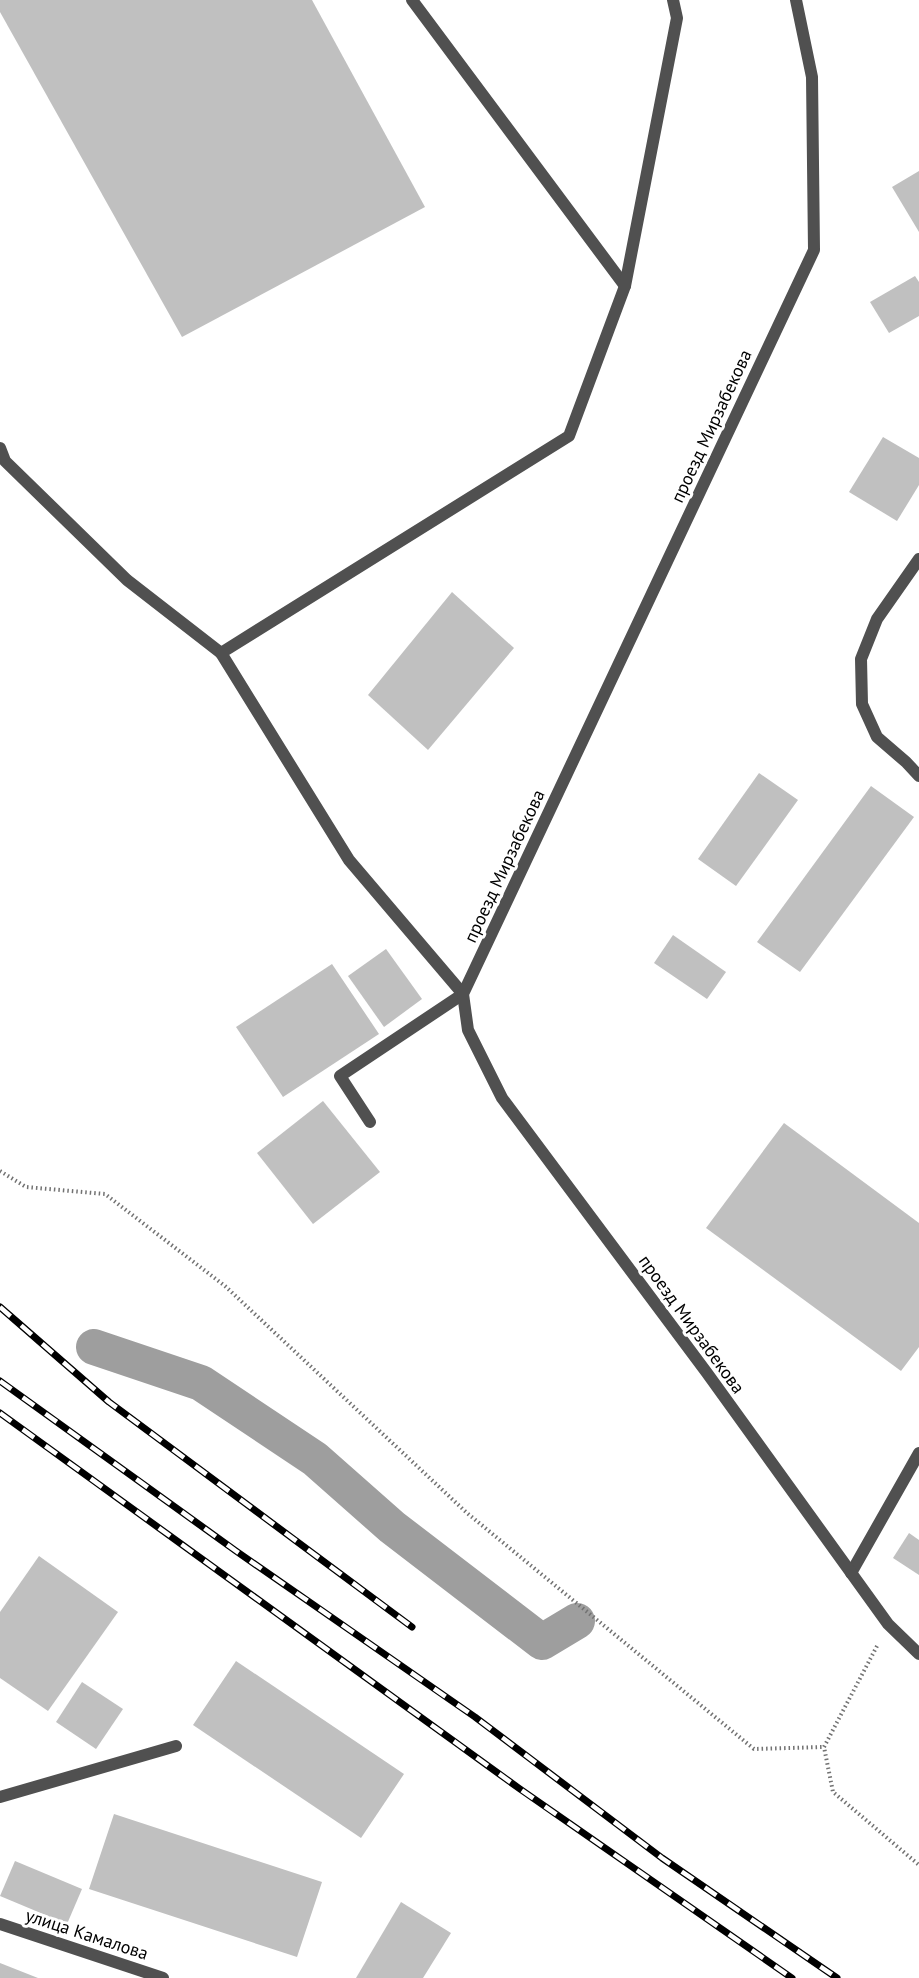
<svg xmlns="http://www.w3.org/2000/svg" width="919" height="1978" font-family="'PT Sans',sans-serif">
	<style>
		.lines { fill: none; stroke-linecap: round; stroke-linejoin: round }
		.canal { stroke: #9e9e9e; stroke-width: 36 }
		.building { fill: #c0c0c0 }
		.path { stroke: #727272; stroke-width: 4; stroke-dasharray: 1.5 3; stroke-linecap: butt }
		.service { stroke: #505050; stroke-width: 12 }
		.minor { stroke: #505050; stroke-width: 12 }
		.rail-casing { stroke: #000; stroke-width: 7 }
		.rail { stroke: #fff; stroke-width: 4.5; stroke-dasharray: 14; stroke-linecap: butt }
		.labels { text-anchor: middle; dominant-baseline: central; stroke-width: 6; stroke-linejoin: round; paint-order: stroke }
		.street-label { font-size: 18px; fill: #000; stroke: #fff }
	</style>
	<rect width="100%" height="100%" fill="#fff"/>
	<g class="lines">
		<!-- canal -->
		<polyline class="canal" points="94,1347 201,1383 315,1459 392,1527 542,1642 577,1621"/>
	</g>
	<!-- building -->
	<g class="building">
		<polygon points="0,0 312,0 425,207 182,337 0,12"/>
		<polygon points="919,171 919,232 892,187"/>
		<polygon points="915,276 919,282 919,316 889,333 870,302"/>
		<polygon points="883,437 919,458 919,485 897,521 849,492"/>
		<polygon points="452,592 514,648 428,750 368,695"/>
		<polygon points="759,773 798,800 736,886 698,859"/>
		<polygon points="871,786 914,817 800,972 757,942"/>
		<polygon points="673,935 726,972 707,999 654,963"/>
		<polygon points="386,949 422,999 384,1027 348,976"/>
		<polygon points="332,964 379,1034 283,1097 236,1027"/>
		<polygon points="323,1101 380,1172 313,1224 257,1153"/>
		<polygon points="784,1123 919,1223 919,1347 901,1371 706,1228"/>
		<polygon points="909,1533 919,1540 919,1575 893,1558"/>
		<polygon points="39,1556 118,1612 48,1711 0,1678 0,1612"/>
		<polygon points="236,1661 404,1774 361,1838 193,1725"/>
		<polygon points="82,1682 123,1709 96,1749 56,1722"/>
		<polygon points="114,1814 322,1882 297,1957 89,1889"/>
		<polygon points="15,1861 82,1889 67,1924 0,1896"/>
		<polygon points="401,1902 451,1933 423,1978 356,1978"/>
		<polygon points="0,1963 38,1978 0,1978"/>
	</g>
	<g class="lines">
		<!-- path -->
		<g class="path">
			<polyline points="0,1171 26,1187 105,1194 225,1286 467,1513 754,1749 824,1747"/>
			<polyline points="877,1646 824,1747 833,1792 919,1865"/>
		</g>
		<!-- service -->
		<g class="service">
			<polyline points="412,0 625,286"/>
			<polyline points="0,448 5,461 127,580 221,653"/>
			<polyline points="919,559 877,619 861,659 862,704 877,737 906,762 919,776"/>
			<polyline points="370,1122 340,1076 463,994 349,860 221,653 569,436 625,286 677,18 673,0"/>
			<polyline points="851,1573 919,1453"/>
			<polyline points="0,1797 176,1746"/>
		</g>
		<!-- minor -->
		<g class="minor">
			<polyline points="796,0 812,77 814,250 463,994 468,1030 502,1098 707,1373 888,1624 919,1654"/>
			<polyline points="0,1924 163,1978"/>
		</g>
		<!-- rail casing -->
		<g class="rail-casing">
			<g id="rail">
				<polyline points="0,1307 109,1402 412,1627"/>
				<polyline points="0,1381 236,1551 475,1717 662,1858 837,1978"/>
				<polyline points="0,1413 520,1789 792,1978"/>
			</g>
		</g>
		<!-- rail -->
		<use href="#rail" class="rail"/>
	</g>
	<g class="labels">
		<!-- street labels -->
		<g class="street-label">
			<text transform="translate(711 426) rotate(-65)">проезд Мирзабекова</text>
			<text transform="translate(504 866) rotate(-65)">проезд Мирзабекова</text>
			<text transform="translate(692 1324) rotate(54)">проезд Мирзабекова</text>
			<text transform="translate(87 1934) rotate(18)">улица Камалова</text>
		</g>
	</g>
</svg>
